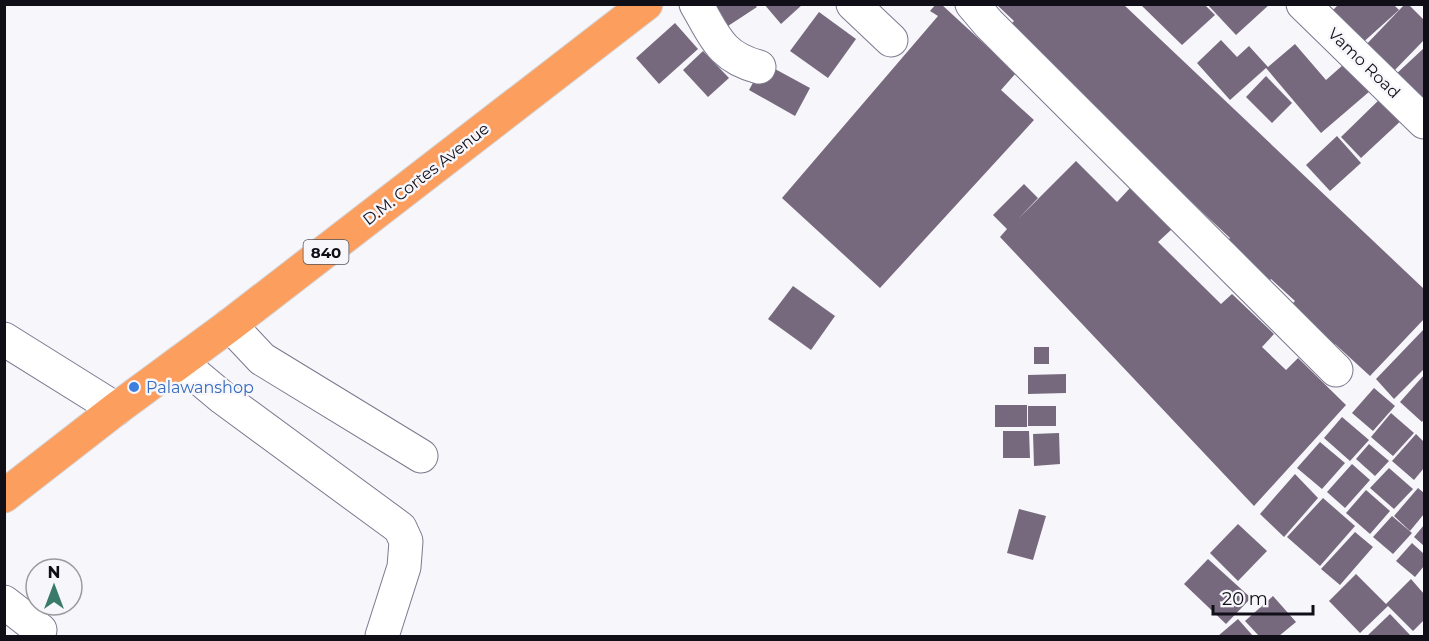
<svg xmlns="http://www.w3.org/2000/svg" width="1429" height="641" font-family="Montserrat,sans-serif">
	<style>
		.building { fill: #76697d }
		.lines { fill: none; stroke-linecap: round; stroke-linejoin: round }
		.minor-casing { stroke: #7c798f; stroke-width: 35 }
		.highway-casing { stroke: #d4d4d5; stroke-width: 35 }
		.minor { stroke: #fff; stroke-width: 33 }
		.highway { stroke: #fc9e5e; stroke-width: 33 }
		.shop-dot { fill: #3f7fe0; stroke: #f7f6fb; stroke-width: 2 }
		.labels { text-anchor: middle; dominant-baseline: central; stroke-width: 5; stroke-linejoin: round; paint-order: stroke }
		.shield { fill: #f7f6fb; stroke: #55545b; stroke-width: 1.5 }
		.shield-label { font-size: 15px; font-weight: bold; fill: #100f17 }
		.street-label { font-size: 16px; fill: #100f17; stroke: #f7f6fb }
		.shop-label { font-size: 16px; fill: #366cbe; stroke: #f7f6fb; text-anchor: start }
	</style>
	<rect width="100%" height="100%" fill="#f7f6fb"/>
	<!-- building -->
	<g class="building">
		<polygon points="764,4 803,4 781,24"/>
		<polygon points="936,4 941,4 1016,73 1001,90 1034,120 880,288 782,198 938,16 930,11"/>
		<polygon points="996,4 1123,4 1424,289 1424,319 1370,376 1335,344 1325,354 1282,314 1295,301 1271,279 1262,289 1219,249 1230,238 1183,194 1175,203 1130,160 1139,150 1065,80 1001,34 1014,21"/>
		<polygon points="1140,4 1204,4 1215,15 1182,45"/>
		<polygon points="1207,4 1270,4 1236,35"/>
		<polygon points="1339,4 1393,4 1399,10 1359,46 1330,13"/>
		<polygon points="1405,4 1408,4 1424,20 1424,40 1391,74 1363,48"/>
		<polygon points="714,5 755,5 757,7 728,26"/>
		<polygon points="819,12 856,39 828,78 790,51"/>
		<polygon points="675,23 698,49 659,84 636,58"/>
		<polygon points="1221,40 1237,57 1249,46 1268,67 1295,44 1326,80 1352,57 1377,85 1321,133 1266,68 1230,100 1197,63"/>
		<polygon points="1424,48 1424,97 1419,103 1394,76"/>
		<polygon points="703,51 729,78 708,97 683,70"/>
		<polygon points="764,63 810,88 795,116 749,90"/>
		<polygon points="1266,76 1292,103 1272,123 1246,97"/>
		<polygon points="1384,95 1405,117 1361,158 1341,137"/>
		<polygon points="1337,136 1361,163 1330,191 1306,165"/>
		<polygon points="1076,161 1117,202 1130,188 1172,229 1158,242 1221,304 1232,294 1274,334 1262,347 1286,370 1298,358 1346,405 1254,506 1000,237 1007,229 993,215 1024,184 1038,198 1018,219"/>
		<polygon points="793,286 835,316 811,350 768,319"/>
		<polygon points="1424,329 1424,369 1394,399 1376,379"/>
		<rect x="1034" y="347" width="15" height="17"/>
		<polygon points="1066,374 1066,393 1028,394 1028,375"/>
		<polygon points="1424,375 1424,419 1422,422 1400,402"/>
		<polygon points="1374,388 1395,406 1373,431 1352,413"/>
		<rect x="995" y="405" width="32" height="22"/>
		<rect x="1028" y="406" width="28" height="20"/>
		<polygon points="1391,413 1414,433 1393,456 1371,437"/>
		<polygon points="1342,417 1369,440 1350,461 1324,438"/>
		<polygon points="1003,431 1029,431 1030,458 1003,458"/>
		<polygon points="1059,433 1060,464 1034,466 1033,434"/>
		<polygon points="1416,434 1424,442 1424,468 1414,480 1392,461"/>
		<polygon points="1320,442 1345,463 1322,489 1297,468"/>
		<polygon points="1369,444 1389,461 1375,476 1356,459"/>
		<polygon points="1352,464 1370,480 1345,508 1327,492"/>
		<polygon points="1389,468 1413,489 1394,509 1370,488"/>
		<polygon points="1295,474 1318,498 1284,537 1260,514"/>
		<polygon points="1418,488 1424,493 1424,514 1410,531 1394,516"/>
		<polygon points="1366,490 1390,511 1370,534 1346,513"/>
		<polygon points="1323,498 1355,526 1320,566 1287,537"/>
		<polygon points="1019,509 1046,516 1033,560 1007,553"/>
		<polygon points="1392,516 1412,533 1393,554 1373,537"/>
		<polygon points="1238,524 1267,551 1238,581 1210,553"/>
		<polygon points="1424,525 1424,546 1414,537"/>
		<polygon points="1355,532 1373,547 1340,585 1321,569"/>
		<polygon points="1412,543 1424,554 1424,566 1415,577 1396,561"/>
		<polygon points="1208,559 1251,598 1226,624 1184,584"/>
		<polygon points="1356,574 1386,604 1411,579 1424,594 1424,620 1413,631 1388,606 1360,633 1329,601"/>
		<polygon points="1273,596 1296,622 1279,636 1259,636 1245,621"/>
		<polygon points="1390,614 1411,636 1367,636"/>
		<polygon points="1238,619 1253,636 1218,636"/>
	</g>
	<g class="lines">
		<!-- minor casing -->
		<g class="minor-casing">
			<g id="minor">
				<path d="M696 4C715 36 720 57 759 67"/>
				<polyline points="853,4 891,40"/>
				<polyline points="972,4 989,24 1336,370"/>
				<polyline points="1303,4 1424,122"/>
				<polyline points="230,325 262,359 421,456"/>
				<polyline points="4,339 116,409"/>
				<polyline points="180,362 223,398 400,528 406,541 404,567 382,636"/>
				<polyline points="4,602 40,630"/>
			</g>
		</g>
		<!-- highway casing -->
		<g class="highway-casing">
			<polyline id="highway" points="4,496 116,409 230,325 646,4"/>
		</g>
		<!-- minor -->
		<use href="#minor" class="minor"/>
		<!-- highway -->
		<use href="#highway" class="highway"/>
	</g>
	<!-- markers -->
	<circle class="shop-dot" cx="134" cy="387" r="6"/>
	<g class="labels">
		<!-- shield labels -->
		<rect class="shield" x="303.5" y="240" width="45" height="24" rx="4.5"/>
		<g class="shield-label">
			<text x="326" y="252">840</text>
		</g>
		<!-- street labels -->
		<g class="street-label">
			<text transform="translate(1364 63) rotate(44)">Vamo Road</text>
			<text transform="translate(426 174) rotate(-38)">D.M. Cortes Avenue</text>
		</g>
		<!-- shop labels -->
		<g class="shop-label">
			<text x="146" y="387">Palawanshop</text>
		</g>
	</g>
	<!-- border -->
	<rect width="1429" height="641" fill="none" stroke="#100f17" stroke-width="12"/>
	<!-- north arrow -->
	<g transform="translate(54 587)"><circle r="28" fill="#f7f6fb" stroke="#9b9aa0" stroke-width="1.5"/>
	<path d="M0-4.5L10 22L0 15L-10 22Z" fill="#397a6a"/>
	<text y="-9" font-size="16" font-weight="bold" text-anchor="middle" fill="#100f17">N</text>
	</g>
	<!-- scale -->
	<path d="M1213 605v9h100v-9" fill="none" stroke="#100f17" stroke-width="3"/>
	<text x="1222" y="605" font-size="18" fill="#100f17" stroke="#f7f6fb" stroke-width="4.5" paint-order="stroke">20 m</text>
</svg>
